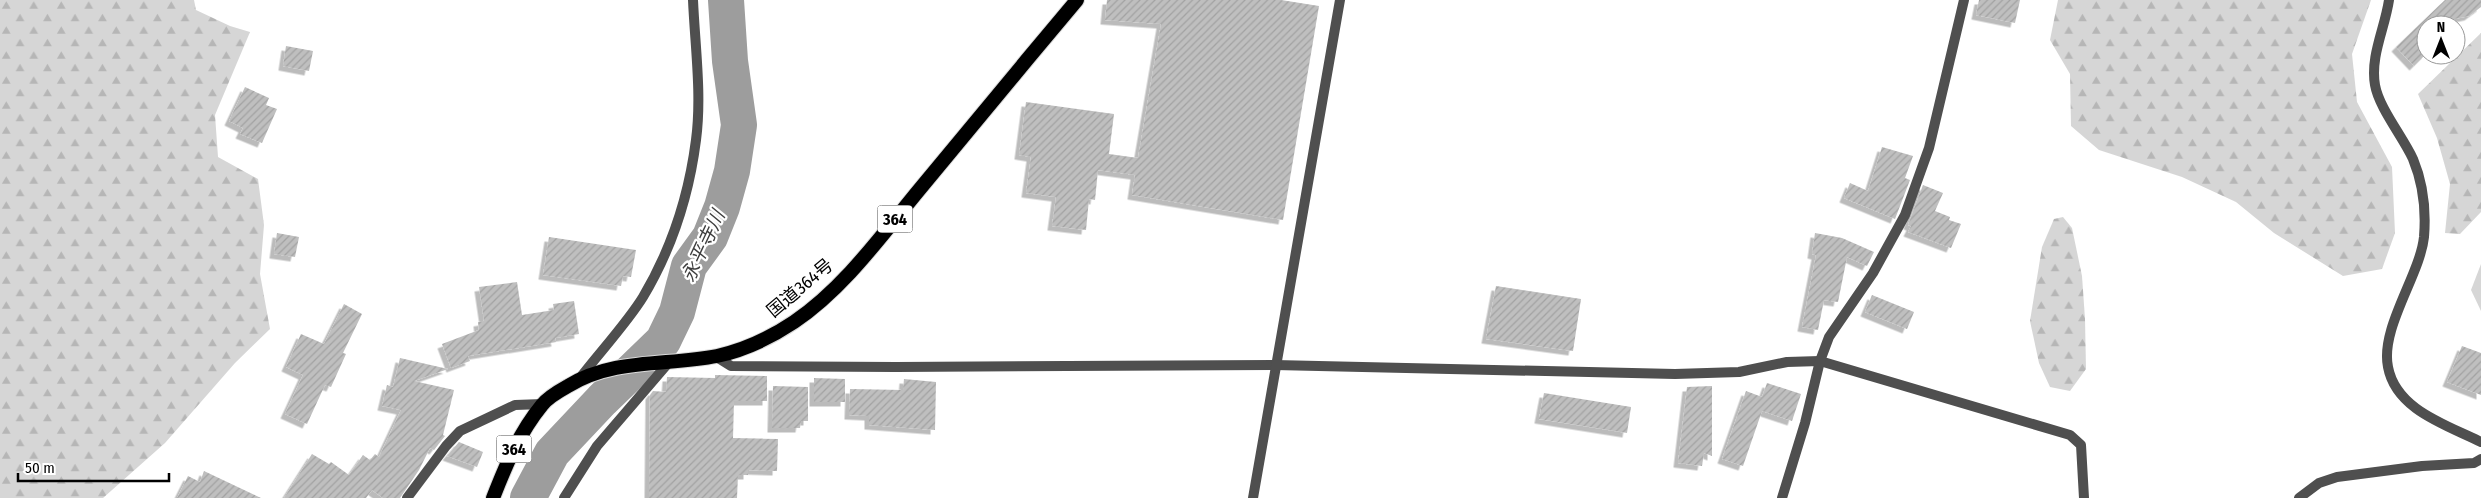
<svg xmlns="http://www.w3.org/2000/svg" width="2481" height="498" font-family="'Fira Sans Condensed','Noto Sans JP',sans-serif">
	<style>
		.green { fill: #d6d6d6 }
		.forest { fill: url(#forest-firs) }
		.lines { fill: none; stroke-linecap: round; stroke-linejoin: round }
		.river { stroke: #9d9d9d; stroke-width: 36 }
		.building { fill: url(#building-hatch); filter: url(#shadow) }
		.trunk-casing { stroke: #dbdbdb; stroke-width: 16 }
		.minor { stroke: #4f4f4f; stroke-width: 10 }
		.trunk { stroke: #000; stroke-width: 14 }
		.labels { text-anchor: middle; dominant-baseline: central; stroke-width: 4.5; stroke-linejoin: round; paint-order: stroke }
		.shield { fill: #fff; stroke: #4c4c4c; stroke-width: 1 }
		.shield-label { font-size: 16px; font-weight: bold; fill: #000 }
		.street-label { font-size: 18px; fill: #000; stroke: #fff }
		.water-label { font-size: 19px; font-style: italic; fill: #3e3e3e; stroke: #fff }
	</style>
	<defs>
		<pattern id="forest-firs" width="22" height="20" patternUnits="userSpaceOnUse" patternTransform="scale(1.25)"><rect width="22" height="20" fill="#d6d6d6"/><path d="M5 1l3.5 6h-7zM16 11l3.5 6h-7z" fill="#b6b6b6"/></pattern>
		<pattern id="building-hatch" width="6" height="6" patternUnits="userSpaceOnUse" patternTransform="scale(1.25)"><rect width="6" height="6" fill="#bfbfbf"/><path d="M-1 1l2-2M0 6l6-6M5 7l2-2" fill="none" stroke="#a2a2a2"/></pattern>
		<filter id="shadow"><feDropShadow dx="-4.5" dy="4.5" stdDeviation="0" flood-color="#0004"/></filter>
	</defs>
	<rect width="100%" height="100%" fill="#fff"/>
	<!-- green -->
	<polygon class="green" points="2481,264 2481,311 2471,290"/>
	<!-- forest -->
	<g class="forest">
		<polygon points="0,0 194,0 196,10 230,26 250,32 215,115 218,157 258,179 264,225 260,274 270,329 235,363 165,443 103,498 0,498"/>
		<polygon points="2058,0 2371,0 2352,54 2357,102 2392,167 2395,233 2382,269 2343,276 2274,233 2236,202 2182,177 2099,150 2071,126 2070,74 2050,40"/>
		<polygon points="2481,33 2481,212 2460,234 2445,233 2450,184 2437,138 2418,94"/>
		<polygon points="2063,217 2072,228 2082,276 2085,319 2086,369 2070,391 2050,387 2039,363 2030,321 2042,247 2054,219"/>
	</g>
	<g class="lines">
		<!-- river -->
		<polyline class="river" points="528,498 552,453 602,400 663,341 677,312 689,266 710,237 722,207 732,171 739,125 730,61 726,0"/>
	</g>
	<!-- building -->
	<g class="building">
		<polygon points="1107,0 1281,0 1319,6 1283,220 1132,195 1135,175 1098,170 1095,200 1089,199 1086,230 1052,226 1056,197 1026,193 1031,157 1019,155 1026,102 1114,114 1109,154 1138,158 1161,24 1105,20"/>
		<polygon points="1979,0 2020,0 2015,23 1976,15"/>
		<polygon points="2445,0 2481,0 2481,7 2469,16 2426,25 2426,54 2414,66 2396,47"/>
		<polygon points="286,46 313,51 309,71 283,66"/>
		<polygon points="245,87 269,98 266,105 277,109 262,143 240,134 243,128 229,121"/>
		<polygon points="1882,147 1913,156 1905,178 1910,180 1895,219 1844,198 1850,183 1868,191"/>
		<polygon points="1923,185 1943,193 1935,211 1950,217 1949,220 1961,224 1951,248 1908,232 1911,226 1908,225"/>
		<polygon points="277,233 299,237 295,257 274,254"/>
		<polygon points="1815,233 1842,238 1874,252 1867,266 1847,257 1838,302 1824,300 1818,330 1802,327 1816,255 1812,254"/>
		<polygon points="549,237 636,250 631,277 623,276 621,286 543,275"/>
		<polygon points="517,282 522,315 554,310 553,304 574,301 579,334 555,338 556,342 468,356 470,361 451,368 442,344 479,330 478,322 484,321 479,287"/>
		<polygon points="1496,286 1581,299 1573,351 1486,339"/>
		<polygon points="1872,295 1914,312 1907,329 1865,312"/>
		<polygon points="344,304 362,314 343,353 346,354 331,387 325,385 307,424 285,414 303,375 286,367 301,334 324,344"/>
		<polygon points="2462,346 2481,353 2481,395 2447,382"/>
		<polygon points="400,358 448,369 414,381 454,390 443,435 445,436 434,450 430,448 419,470 400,498 383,498 372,490 366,498 284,498 312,454 329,464 331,462 349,475 363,455 370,460 375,454 379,457 401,410 382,406 387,385 393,387"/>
		<polygon points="715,375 767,376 767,401 734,401 733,438 778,439 777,471 748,470 748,475 738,475 737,498 649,498 650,395 653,391 666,392 667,377 715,378"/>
		<polygon points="814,378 845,379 845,402 814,402"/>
		<polygon points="904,379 936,382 935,430 869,425 869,416 849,415 850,389 903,390"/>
		<polygon points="1767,383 1801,394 1792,421 1762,411 1743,466 1722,459 1746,391 1762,397"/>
		<polygon points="773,386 808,387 808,421 801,421 800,428 772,428"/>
		<polygon points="1712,386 1712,456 1704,453 1702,466 1678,463 1687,387"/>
		<polygon points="1544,393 1631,407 1627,433 1539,419"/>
		<polygon points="459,442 483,452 477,467 447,456"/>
		<polygon points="204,471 261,498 177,498 188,476 200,482"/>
	</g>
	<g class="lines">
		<!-- trunk casing -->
		<g class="trunk-casing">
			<path id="trunk" d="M493 498C506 465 519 433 542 405 548 397 559 391 568 386 614 358 666 366 717 356 745 350 770 338 794 322 844 288 881 236 919 190 972 126 1024 63 1077 0"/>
		</g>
		<!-- minor -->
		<g class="minor">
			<path d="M2389 0C2385 28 2370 56 2375 85 2379 108 2403 137 2413 159 2423 183 2426 212 2424 237 2420 275 2380 328 2388 367 2396 410 2447 425 2481 442"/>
			<polyline points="715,356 731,366 896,367 1275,365 1675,374 1739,372 1787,362 1820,361 2070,435 2081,445 2084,498"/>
			<path d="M580 378C599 353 627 323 643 297 671 250 689 195 696 140 702 95 695 46 693 0"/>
			<polyline points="407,498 446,446 460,431 515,405 543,404"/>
			<polyline points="564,498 597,446 670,361"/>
			<polyline points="1253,498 1340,0"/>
			<polyline points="1782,498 1805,423 1820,361 1829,337 1873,273 1905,215 1929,148 1964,0"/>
			<polyline points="2299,498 2319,483 2337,477 2422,466 2474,463 2481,459"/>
		</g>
		<!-- trunk -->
		<use href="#trunk" class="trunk"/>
	</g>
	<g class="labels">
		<!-- shield labels -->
		<g class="shield">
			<rect x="877.5" y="205.5" width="35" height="27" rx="4"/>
			<rect x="496.5" y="435.5" width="35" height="27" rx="4"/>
		</g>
		<g class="shield-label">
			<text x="895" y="219">364</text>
			<text x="514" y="449">364</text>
		</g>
		<!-- street labels -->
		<g class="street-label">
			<text transform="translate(800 288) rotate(-40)">国道364号</text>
		</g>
		<!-- water labels -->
		<g class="water-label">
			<text transform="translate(703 246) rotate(-65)">永平寺川</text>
		</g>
	</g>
	<!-- north arrow -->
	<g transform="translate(2441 40)"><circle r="24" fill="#ffffff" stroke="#999999"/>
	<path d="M0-4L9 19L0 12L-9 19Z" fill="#000000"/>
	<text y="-8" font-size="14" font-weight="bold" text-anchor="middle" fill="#000000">N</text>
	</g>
	<!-- scale -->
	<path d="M18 473v8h151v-8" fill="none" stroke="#000000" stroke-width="2.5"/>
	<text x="25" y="473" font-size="15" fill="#000000" stroke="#ffffff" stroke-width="4" paint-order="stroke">50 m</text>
</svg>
